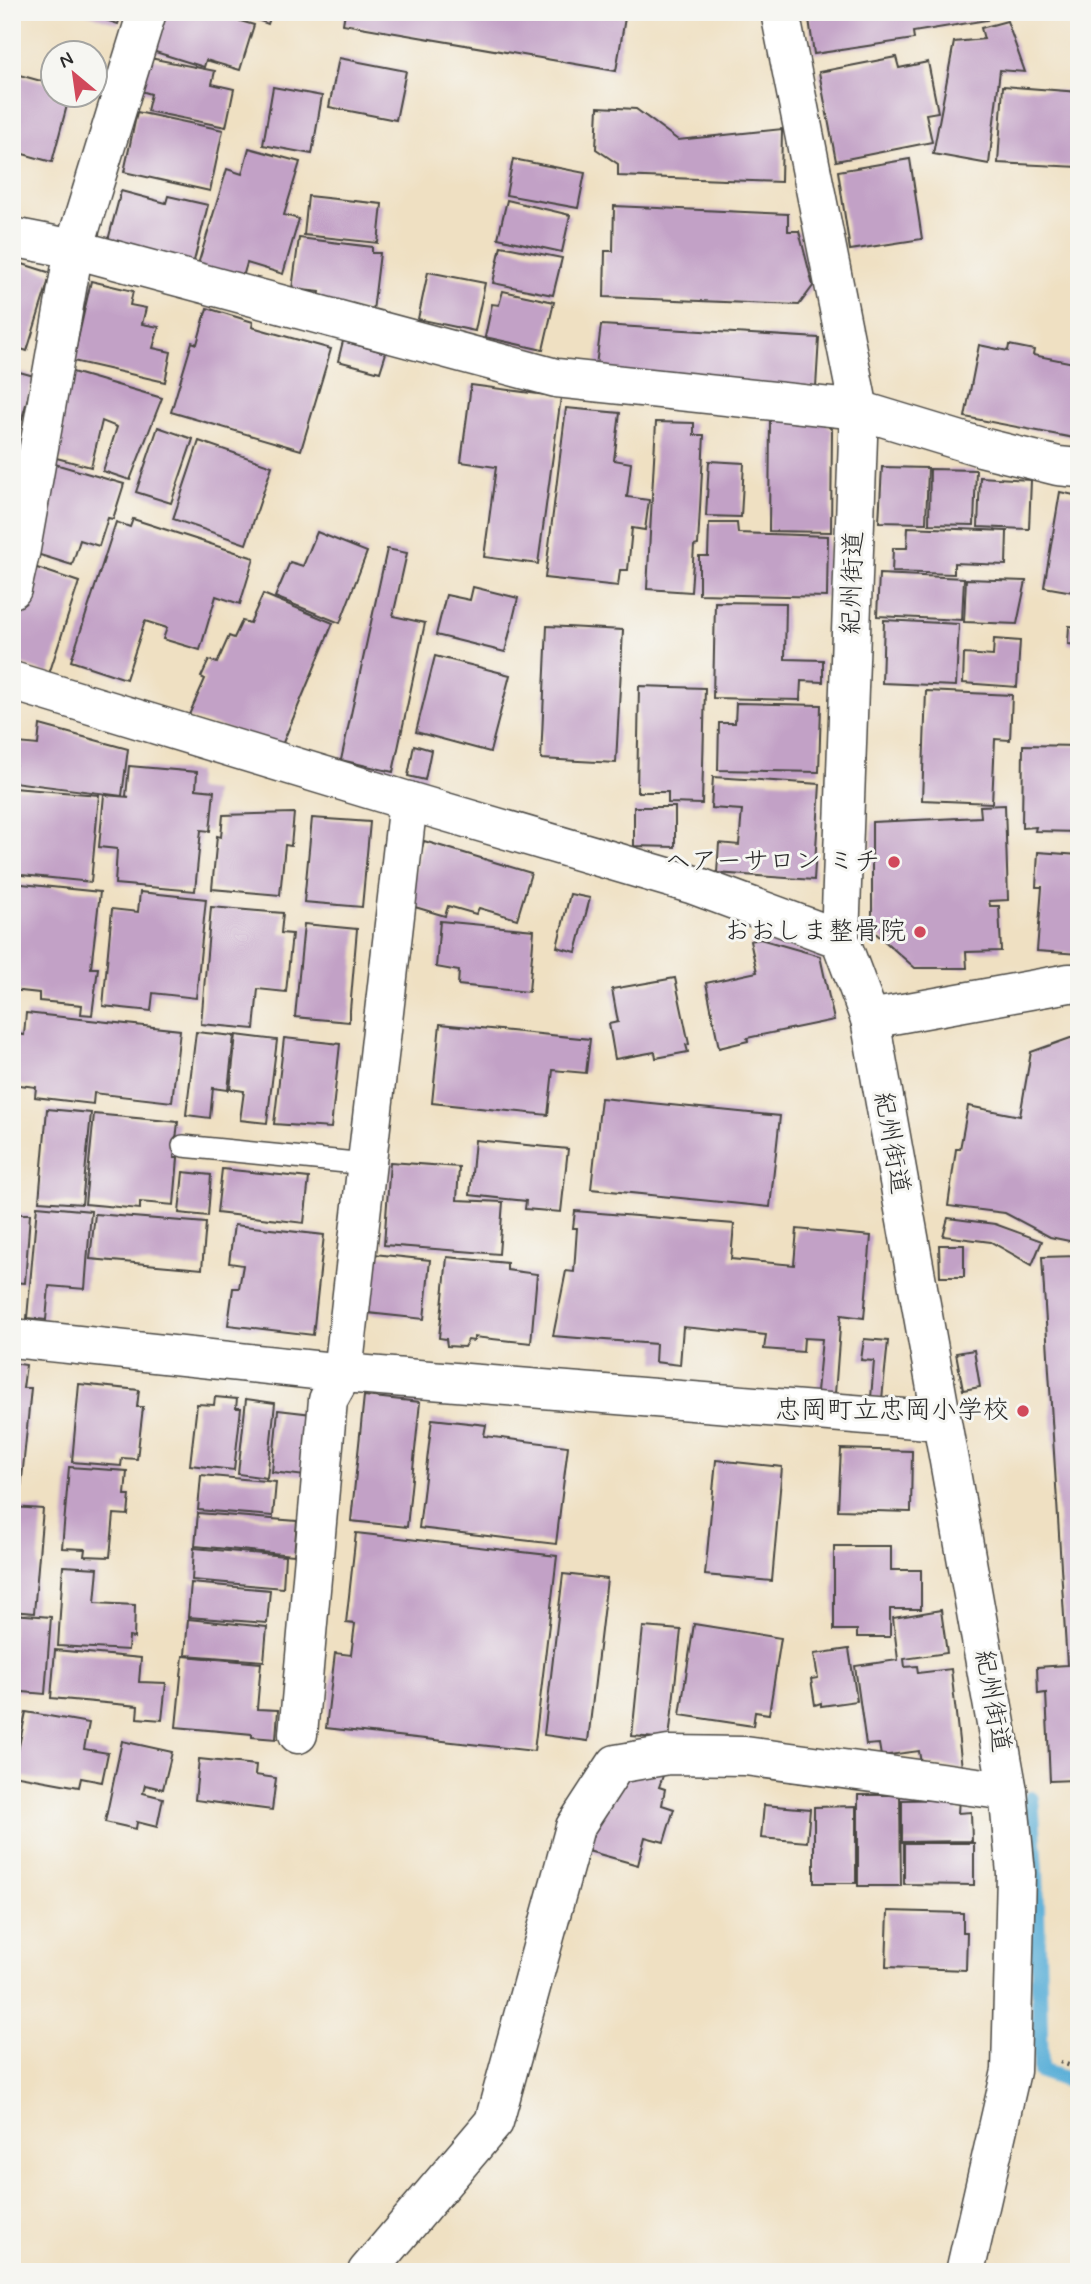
<svg xmlns="http://www.w3.org/2000/svg" width="1091" height="2284" font-family="Mynerve,'Klee One',sans-serif">
	<style>
		.lines { fill: none; stroke-linecap: round; stroke-linejoin: round }
		.stream { stroke: #5db0d8; stroke-width: 16 }
		.building { fill: #c2a1c6 }
		.service-casing { stroke: #484642; stroke-width: 24 }
		.minor-casing { stroke: #484642; stroke-width: 41 }
		.path { stroke: #484642; stroke-width: 4.5; stroke-dasharray: 2 5; stroke-linecap: butt }
		.service { stroke: #fff; stroke-width: 21 }
		.minor { stroke: #fff; stroke-width: 38 }
		.poi-dot { fill: #d1495b; stroke: #f6f6f2; stroke-width: 2.5 }
		.labels { text-anchor: middle; dominant-baseline: central; stroke-width: 6; stroke-linejoin: round; paint-order: stroke }
		.street-label { font-size: 26px; fill: #2b2b2b; stroke: #f6f6f2 }
		.poi-label { font-size: 26px; fill: #2b2b2b; stroke: #f6f6f2; text-anchor: end }
	</style>
	<rect width="100%" height="100%" fill="#f6f6f2"/>
	<filter id="ink" filterUnits="userSpaceOnUse"><feTurbulence type="fractalNoise" baseFrequency=".0143" numOctaves="2"/><feDisplacementMap in="SourceGraphic" scale="14" xChannelSelector="R" yChannelSelector="G"/><feConvolveMatrix kernelMatrix="1 2 1 2 8 2 1 2 1" color-interpolation-filters="sRGB"/></filter>
	<filter id="wash" filterUnits="userSpaceOnUse"><feTurbulence type="fractalNoise" baseFrequency=".00686" numOctaves="4" result="noise"/><feDisplacementMap in="SourceGraphic" scale="28" xChannelSelector="R" yChannelSelector="G"/><feGaussianBlur stdDeviation="1.57" result="paint"/><feColorMatrix in="noise" values="0 0 0 0 0 0 0 0 0 0 0 0 0 0 0 0 0 1.4 0 .05"/><feComposite in="paint" operator="in"/></filter>
	<g filter="url(#wash)">
		<rect width="100%" height="100%" fill="#efe0c2"/>
		<g class="lines">
			<!-- stream -->
			<polyline class="stream" points="1031,1799 1036,1871 1041,2071 1079,2084"/>
		</g>
		<g id="blocks">
			<!-- building -->
			<g class="building">
				<polygon points="81,12 122,12 118,24"/>
				<polygon points="161,12 210,12 254,25 240,70 206,60 204,67 149,50"/>
				<polygon points="235,12 272,12 268,24"/>
				<polygon points="345,12 626,12 616,71 343,24"/>
				<polygon points="808,12 986,12 987,20 913,32 914,39 814,54"/>
				<polygon points="1007,21 1025,72 1000,70 989,164 933,154 954,42 984,39 981,28"/>
				<polygon points="145,57 215,71 212,84 234,89 226,127 147,111 151,94 138,90"/>
				<polygon points="896,57 899,68 928,62 938,112 926,114 932,142 836,161 819,72"/>
				<polygon points="339,58 406,71 396,120 329,107"/>
				<polygon points="12,73 52,84 52,94 70,94 52,162 12,151"/>
				<polygon points="1003,86 1079,92 1079,167 998,163"/>
				<polygon points="273,87 322,96 312,154 263,145"/>
				<polygon points="598,107 636,109 678,140 782,129 781,182 618,176 618,164 596,149"/>
				<polygon points="137,112 223,130 210,191 124,172"/>
				<polygon points="249,148 300,162 284,215 299,219 283,274 247,263 241,284 196,271 227,169 242,174"/>
				<polygon points="513,159 585,173 578,208 506,195"/>
				<polygon points="910,159 922,239 850,250 838,171"/>
				<polygon points="121,191 166,203 168,196 208,205 192,269 106,248"/>
				<polygon points="308,196 382,204 378,243 304,235"/>
				<polygon points="507,200 570,215 562,252 498,238"/>
				<polygon points="614,206 788,214 788,231 799,231 813,286 799,305 604,297 605,251 613,251"/>
				<polygon points="299,238 372,247 372,253 380,253 373,311 318,303 320,292 292,289"/>
				<polygon points="501,246 562,258 553,295 493,283"/>
				<polygon points="13,261 51,273 27,351 12,346"/>
				<polygon points="428,272 485,283 475,331 418,319"/>
				<polygon points="91,281 133,291 130,305 146,308 142,324 159,327 153,348 171,352 165,382 73,361"/>
				<polygon points="503,291 554,302 543,350 485,337 492,304 499,305"/>
				<polygon points="207,308 253,322 252,327 331,349 301,450 171,412 192,342 197,344"/>
				<polygon points="601,325 819,338 816,387 595,374"/>
				<polygon points="343,341 386,353 380,372 338,361"/>
				<polygon points="979,345 1008,351 1009,345 1034,350 1033,355 1079,364 1079,439 965,417"/>
				<polygon points="62,369 162,398 130,480 103,471 117,427 102,421 91,467 41,454"/>
				<polygon points="12,370 34,376 13,450 12,450"/>
				<polygon points="471,385 561,397 538,564 484,557 496,467 461,462"/>
				<polygon points="566,408 620,413 614,460 631,463 627,497 649,500 645,530 632,528 628,570 620,570 618,586 545,578"/>
				<polygon points="770,416 820,417 832,430 831,532 769,531"/>
				<polygon points="656,422 694,423 694,435 704,435 698,545 694,546 691,592 647,589"/>
				<polygon points="158,427 193,439 171,503 136,492"/>
				<polygon points="199,441 272,466 246,544 173,519"/>
				<polygon points="709,461 744,463 741,517 706,516"/>
				<polygon points="48,462 124,484 113,519 108,518 99,546 80,540 72,565 21,549"/>
				<polygon points="882,467 928,468 926,523 879,522"/>
				<polygon points="930,469 976,470 974,525 929,524"/>
				<polygon points="980,477 1031,480 1029,529 978,527"/>
				<polygon points="1060,492 1079,496 1079,593 1044,587"/>
				<polygon points="133,519 254,558 240,604 216,596 200,650 163,639 167,628 145,621 126,679 71,661 116,522 130,527"/>
				<polygon points="709,523 737,523 738,533 828,536 827,597 699,594 699,556 708,556"/>
				<polygon points="908,527 1007,531 1006,565 954,563 954,574 892,572 893,548 907,548"/>
				<polygon points="317,532 367,552 340,623 275,597 290,562 303,566"/>
				<polygon points="387,549 407,553 393,616 425,623 393,772 341,760"/>
				<polygon points="25,564 79,582 49,674 12,661 12,626 16,614 12,612 12,603"/>
				<polygon points="879,574 964,578 962,620 877,616"/>
				<polygon points="966,579 1026,581 1017,624 964,622"/>
				<polygon points="473,587 518,598 505,652 436,635 446,595 470,600"/>
				<polygon points="263,594 333,623 282,745 188,717 205,679 201,677 209,660 217,663 229,636 234,638 242,621 250,623"/>
				<polygon points="715,602 786,603 785,659 823,660 823,682 801,681 800,700 713,698"/>
				<polygon points="884,620 959,624 956,686 882,683"/>
				<polygon points="547,626 623,630 616,763 541,759"/>
				<polygon points="1069,626 1079,627 1079,645 1068,644"/>
				<polygon points="994,639 1020,641 1017,687 963,683 964,654 993,656"/>
				<polygon points="435,656 510,675 490,752 416,732"/>
				<polygon points="639,686 705,688 702,804 668,803 668,792 637,792"/>
				<polygon points="926,691 1012,695 1010,740 995,739 992,803 922,800"/>
				<polygon points="736,703 821,705 819,772 718,770 719,723 735,723"/>
				<polygon points="40,725 128,749 122,796 13,782 18,743 38,745"/>
				<polygon points="414,745 431,750 425,780 408,776"/>
				<polygon points="1023,745 1079,746 1079,832 1035,831 1036,827 1022,828"/>
				<polygon points="129,766 197,772 196,789 214,791 210,831 201,830 195,891 115,884 117,849 99,847 104,795 129,797 126,796"/>
				<polygon points="713,777 820,784 814,880 717,873 719,843 739,845 742,810 711,808"/>
				<polygon points="13,788 99,795 91,882 12,874"/>
				<polygon points="1005,805 1008,900 989,901 990,906 999,906 1001,951 966,952 967,968 915,968 872,930 872,822 981,817 980,806"/>
				<polygon points="634,807 675,807 675,847 634,846"/>
				<polygon points="294,813 291,846 285,845 280,895 212,889 217,836 221,837 223,815"/>
				<polygon points="312,818 370,822 362,907 304,902"/>
				<polygon points="424,841 531,873 517,919 479,908 476,914 448,906 445,916 405,904"/>
				<polygon points="1038,852 1079,855 1079,954 1037,951 1042,887 1036,887"/>
				<polygon points="12,883 100,892 91,968 98,968 92,1015 81,1014 82,1005 39,1001 39,993 12,990"/>
				<polygon points="140,892 206,899 196,998 153,993 151,1011 103,1006 112,909 138,912"/>
				<polygon points="570,894 590,898 576,952 557,947"/>
				<polygon points="211,907 283,913 281,933 292,934 286,992 258,989 254,1029 201,1024"/>
				<polygon points="440,921 534,930 529,992 458,985 459,971 436,967"/>
				<polygon points="304,924 357,929 349,1022 295,1017"/>
				<polygon points="760,939 820,956 834,1020 747,1038 748,1041 719,1048 706,983 757,972 750,941"/>
				<polygon points="675,978 689,1044 686,1045 688,1052 656,1058 655,1052 615,1059 609,1024 618,1022 612,989"/>
				<polygon points="26,1013 180,1030 172,1102 94,1093 93,1104 35,1097 36,1087 12,1084 12,1033 24,1035"/>
				<polygon points="440,1024 590,1039 586,1073 553,1070 548,1115 432,1103"/>
				<polygon points="196,1032 234,1036 228,1090 213,1088 210,1118 186,1115"/>
				<polygon points="236,1035 277,1040 267,1123 240,1120 244,1091 230,1089"/>
				<polygon points="1079,1035 1079,1243 1050,1237 1005,1213 948,1206 956,1149 960,1149 968,1106 1020,1116 1031,1052"/>
				<polygon points="284,1038 340,1044 331,1128 274,1124"/>
				<polygon points="601,1098 780,1116 770,1207 591,1189"/>
				<polygon points="47,1109 91,1113 82,1204 39,1201"/>
				<polygon points="94,1114 178,1122 174,1158 178,1158 174,1205 140,1202 140,1209 85,1204"/>
				<polygon points="475,1140 568,1149 561,1212 525,1209 526,1201 470,1195"/>
				<polygon points="390,1162 459,1167 457,1200 503,1202 499,1254 384,1245"/>
				<polygon points="222,1169 309,1178 304,1223 217,1213"/>
				<polygon points="183,1172 211,1175 208,1216 179,1213"/>
				<polygon points="12,1206 19,1206 19,1214 30,1214 25,1283 12,1282"/>
				<polygon points="37,1206 91,1211 85,1289 49,1286 46,1320 27,1318"/>
				<polygon points="575,1211 734,1224 731,1259 794,1265 797,1229 871,1236 864,1318 841,1315 835,1394 817,1392 822,1339 804,1338 803,1352 764,1349 766,1335 683,1327 680,1365 655,1362 656,1344 553,1336 566,1271 574,1272 577,1228 573,1228"/>
				<polygon points="95,1214 206,1223 202,1269 90,1259"/>
				<polygon points="948,1218 995,1224 1042,1241 1032,1265 991,1242 943,1236"/>
				<polygon points="234,1225 324,1235 313,1335 228,1325 233,1288 239,1288 243,1265 229,1263"/>
				<polygon points="939,1245 964,1245 964,1277 940,1277"/>
				<polygon points="374,1254 430,1260 424,1319 368,1313"/>
				<polygon points="1079,1256 1079,1828 1077,1828 1074,1780 1050,1781 1046,1693 1038,1694 1037,1667 1067,1665 1042,1257"/>
				<polygon points="447,1257 507,1263 507,1270 537,1274 531,1343 474,1337 474,1341 468,1340 464,1347 447,1346 446,1339 439,1338"/>
				<polygon points="864,1339 888,1341 882,1399 871,1398 874,1361 861,1360"/>
				<polygon points="974,1350 980,1387 963,1390 956,1353"/>
				<polygon points="12,1363 26,1365 23,1388 31,1388 20,1499 12,1498"/>
				<polygon points="79,1384 139,1390 137,1407 143,1407 137,1459 122,1458 121,1466 72,1462"/>
				<polygon points="364,1396 420,1402 407,1527 351,1521"/>
				<polygon points="215,1397 237,1399 236,1408 241,1408 234,1470 190,1465 197,1404 214,1405"/>
				<polygon points="246,1399 275,1403 267,1478 238,1474"/>
				<polygon points="278,1410 312,1414 305,1476 272,1472"/>
				<polygon points="432,1419 486,1425 484,1436 568,1446 556,1544 419,1528"/>
				<polygon points="841,1449 912,1451 911,1512 838,1510"/>
				<polygon points="716,1460 782,1467 772,1581 705,1575"/>
				<polygon points="69,1467 127,1471 125,1495 130,1495 128,1515 114,1514 110,1557 84,1556 85,1549 62,1548"/>
				<polygon points="201,1475 276,1482 273,1516 198,1510"/>
				<polygon points="12,1507 43,1509 34,1613 12,1611"/>
				<polygon points="198,1513 297,1521 294,1555 195,1546"/>
				<polygon points="356,1533 557,1556 534,1751 326,1728 335,1653 351,1655 355,1624 346,1623"/>
				<polygon points="834,1546 891,1546 891,1570 921,1570 921,1609 890,1609 890,1637 857,1637 857,1630 834,1630"/>
				<polygon points="194,1548 285,1556 283,1588 192,1580"/>
				<polygon points="63,1566 98,1568 95,1603 135,1605 134,1638 129,1637 128,1650 58,1646"/>
				<polygon points="563,1574 607,1579 588,1741 544,1735"/>
				<polygon points="191,1583 270,1590 267,1623 188,1617"/>
				<polygon points="941,1610 947,1653 904,1659 905,1667 917,1666 918,1673 951,1669 962,1768 921,1763 919,1751 881,1756 879,1744 866,1745 855,1666 898,1660 893,1618"/>
				<polygon points="12,1614 51,1617 45,1694 12,1691"/>
				<polygon points="188,1619 267,1627 264,1661 185,1655"/>
				<polygon points="694,1624 781,1638 769,1714 755,1712 753,1726 680,1715"/>
				<polygon points="643,1627 681,1630 669,1739 632,1736"/>
				<polygon points="849,1649 857,1701 821,1706 821,1703 815,1705 811,1679 818,1678 814,1654"/>
				<polygon points="55,1650 141,1658 139,1682 166,1683 162,1720 137,1718 138,1706 51,1698"/>
				<polygon points="183,1656 261,1663 257,1709 278,1710 276,1739 252,1737 252,1734 176,1727"/>
				<polygon points="26,1712 89,1723 84,1749 108,1753 102,1782 81,1778 79,1787 13,1775"/>
				<polygon points="122,1741 172,1752 163,1789 145,1785 143,1793 163,1798 157,1827 137,1822 136,1829 105,1822"/>
				<polygon points="199,1759 256,1765 255,1775 276,1778 272,1810 195,1800"/>
				<polygon points="665,1770 659,1787 665,1789 662,1805 674,1809 664,1842 645,1837 638,1865 581,1849 617,1778"/>
				<polygon points="858,1795 900,1795 901,1886 858,1886"/>
				<polygon points="959,1799 958,1813 971,1812 972,1841 902,1842 902,1800"/>
				<polygon points="764,1805 810,1809 807,1842 761,1838"/>
				<polygon points="856,1806 856,1883 814,1883 814,1807"/>
				<polygon points="904,1843 974,1843 974,1885 904,1884"/>
				<polygon points="888,1911 963,1913 963,1932 967,1932 966,1970 886,1967"/>
			</g>
		</g>
	</g>
	<g filter="url(#ink)">
		<use href="#blocks" fill-opacity="0" stroke="#484642" stroke-width="2"/>
		<g class="lines">
			<!-- service casing -->
			<g class="service-casing">
				<polyline id="service" points="183,1146 366,1164"/>
			</g>
			<!-- minor casing -->
			<g class="minor-casing">
				<g id="minor">
					<polyline points="780,12 859,410 840,939 870,1019 1008,1791 1016,1873 1011,2071 965,2272"/>
					<polyline points="12,237 74,249 556,378 859,410 981,447 1058,466 1079,468"/>
					<polyline points="12,589 21,549 74,249 147,12"/>
					<polyline points="12,681 408,801 691,884 840,939"/>
					<polyline points="870,1019 1069,983 1079,983"/>
					<polyline points="12,1338 343,1373 941,1421"/>
					<polyline points="298,1734 328,1400 343,1373 408,801"/>
					<polyline points="367,2272 494,2122 575,1827 616,1764 669,1755 745,1756 1008,1791"/>
				</g>
			</g>
			<!-- path -->
			<polyline class="path" points="1060,2062 1079,2069"/>
			<!-- service -->
			<use href="#service" class="service"/>
			<!-- minor -->
			<use href="#minor" class="minor"/>
		</g>
	</g>
	<!-- markers -->
	<g class="poi-dot">
		<circle cx="894" cy="862" r="7"/>
		<circle cx="920" cy="932" r="7"/>
		<circle cx="1023" cy="1411" r="7"/>
	</g>
	<g class="labels">
		<!-- street labels -->
		<g class="street-label">
			<text transform="translate(853 583) rotate(-88)">紀州街道</text>
			<text transform="translate(891 1143) rotate(80)">紀州街道</text>
			<text transform="translate(992 1701) rotate(80)">紀州街道</text>
		</g>
		<!-- poi labels -->
		<g class="poi-label">
			<text x="880" y="862">ヘアーサロン ミチ</text>
			<text x="906" y="932">おおしま整骨院</text>
			<text x="1009" y="1411">忠岡町立忠岡小学校</text>
		</g>
	</g>
	<!-- margin -->
	<rect width="1091" height="2284" fill="none" stroke="#f6f6f2" stroke-width="42"/>
	<!-- north arrow -->
	<g transform="translate(74 74) rotate(331)"><circle r="33" fill="#f6f6f2" stroke="#a5a5a2" stroke-width="2"/>
	<path d="M0-5L12 26L0 18L-12 26Z" fill="#d1495b"/>
	<text y="-10" font-size="19" font-weight="bold" text-anchor="middle" fill="#2b2b2b">N</text>
	</g>
</svg>
